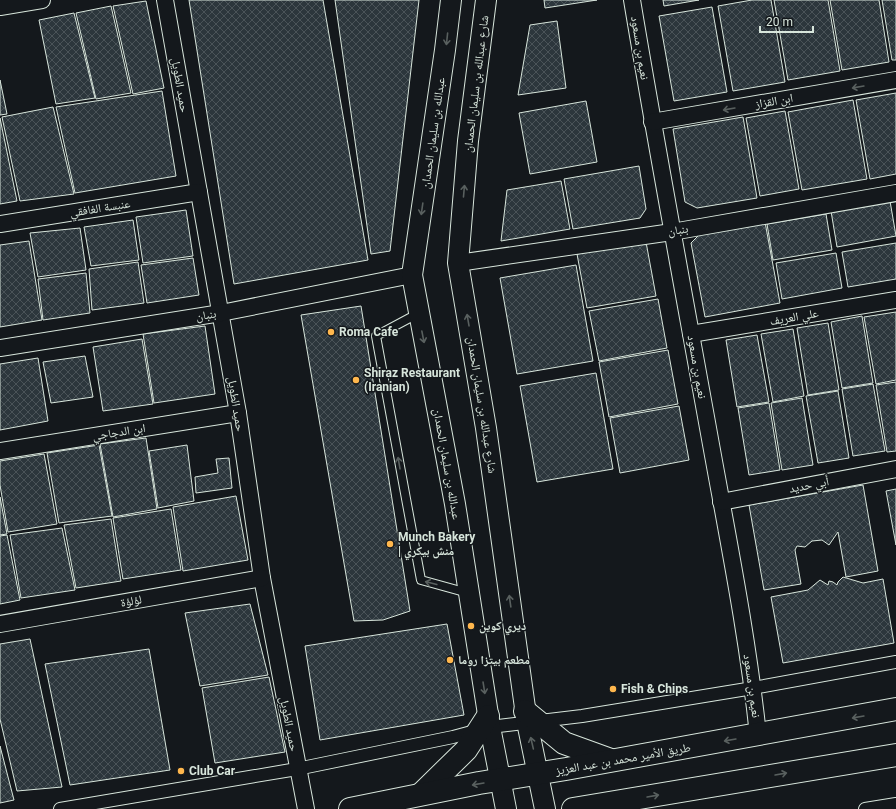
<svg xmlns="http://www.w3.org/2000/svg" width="896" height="809" font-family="Roboto,'Noto Naskh Arabic',sans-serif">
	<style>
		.building { fill: url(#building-cross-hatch); stroke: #d8e6dc }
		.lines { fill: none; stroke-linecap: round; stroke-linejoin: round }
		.service-casing { stroke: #d8e6dc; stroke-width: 10 }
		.pedestrian-casing { stroke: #d8e6dc; stroke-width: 14 }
		.minor-casing { stroke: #d8e6dc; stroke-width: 18 }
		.tertiary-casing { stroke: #d8e6dc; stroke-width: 22 }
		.secondary-casing { stroke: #d8e6dc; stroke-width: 24 }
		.service { stroke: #14181c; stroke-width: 8 }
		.pedestrian { stroke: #14181c; stroke-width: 12 }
		.minor { stroke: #14181c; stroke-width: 16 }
		.tertiary { stroke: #14181c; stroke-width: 20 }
		.secondary { stroke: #14181c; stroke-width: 22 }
		.oneway { stroke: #59605f }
		.poi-dot { fill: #ffb74d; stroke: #14181c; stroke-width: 1.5 }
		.labels { text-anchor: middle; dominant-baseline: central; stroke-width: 3; stroke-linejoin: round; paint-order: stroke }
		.street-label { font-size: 12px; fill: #d8e6dc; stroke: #14181c }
		.poi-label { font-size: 12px; font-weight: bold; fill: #d8e6dc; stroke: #14181c; text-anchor: start }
	</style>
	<defs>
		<pattern id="building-cross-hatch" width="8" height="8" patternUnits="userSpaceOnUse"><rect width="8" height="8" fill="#2c363c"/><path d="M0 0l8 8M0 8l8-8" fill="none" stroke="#4a5358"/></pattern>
	</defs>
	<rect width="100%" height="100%" fill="#14181c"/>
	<!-- building -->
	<g class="building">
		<polygon points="189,0 323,0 368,260 234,284"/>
		<polygon points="335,0 419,0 390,251 371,254"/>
		<polygon points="544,0 597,0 545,8"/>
		<polygon points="663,0 699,0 664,6"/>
		<polygon points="752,0 771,0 785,82 733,91 718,6"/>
		<polygon points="774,0 828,0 840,71 788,80"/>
		<polygon points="830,0 879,0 889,62 842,70"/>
		<polygon points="882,0 896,0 896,60 892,60"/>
		<polygon points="146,1 164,88 133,94 113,6"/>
		<polygon points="111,6 131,93 96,99 76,13"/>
		<polygon points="712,7 727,92 674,101 659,16"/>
		<polygon points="74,13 95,98 56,104 39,20"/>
		<polygon points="557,21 566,88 518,95 530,25"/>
		<polygon points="0,80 7,114 0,115"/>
		<polygon points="162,91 176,176 75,193 56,107"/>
		<polygon points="896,93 896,174 870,179 856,100"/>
		<polygon points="853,100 867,179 802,190 788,112"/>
		<polygon points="586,101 597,162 530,174 519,113"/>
		<polygon points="53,107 74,194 20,201 2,117"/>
		<polygon points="785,111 799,189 760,196 746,118"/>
		<polygon points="743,117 757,198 697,208 685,202 673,129"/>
		<polygon points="0,118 17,201 0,204"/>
		<polygon points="639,166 646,209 640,218 573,229 564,179"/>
		<polygon points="561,181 570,229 501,241 507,190"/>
		<polygon points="890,201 896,236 837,247 831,211"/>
		<polygon points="186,210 193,256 143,263 136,217"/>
		<polygon points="826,214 832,250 773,260 767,224"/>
		<polygon points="133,220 139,260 91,266 84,227"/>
		<polygon points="765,222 780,303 705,317 691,243 700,234"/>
		<polygon points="80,228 86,270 38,277 30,233"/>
		<polygon points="29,241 42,320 0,327 0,245"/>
		<polygon points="646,242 656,296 587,308 577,254"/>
		<polygon points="896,243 896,279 848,287 842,252"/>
		<polygon points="836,253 842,288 782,299 776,263"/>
		<polygon points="193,258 199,295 147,303 141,265"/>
		<polygon points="138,262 144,303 92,310 89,269"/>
		<polygon points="576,265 593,361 517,374 500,278"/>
		<polygon points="86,273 90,313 43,320 38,279"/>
		<polygon points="658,299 667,348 599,361 589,311"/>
		<polygon points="361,306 410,611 383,620 354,621 301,315"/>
		<polygon points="896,312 896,380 876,384 864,317"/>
		<polygon points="862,316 873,383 842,388 831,322"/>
		<polygon points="828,323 839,390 808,395 797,328"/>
		<polygon points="205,326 215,394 154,403 143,334"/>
		<polygon points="793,329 804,396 773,402 761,334"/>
		<polygon points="757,335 769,402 737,407 726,340"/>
		<polygon points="142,339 153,404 103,411 93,347"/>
		<polygon points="668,350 678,404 609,417 599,362"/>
		<polygon points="85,356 93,397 51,403 43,362"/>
		<polygon points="38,358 48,421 0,430 0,364"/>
		<polygon points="596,373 613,469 537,482 520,386"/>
		<polygon points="896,382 896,451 887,452 876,385"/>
		<polygon points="873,384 885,451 853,456 842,389"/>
		<polygon points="838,391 849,458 818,463 806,396"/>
		<polygon points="802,398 813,465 782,470 771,403"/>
		<polygon points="769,403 780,470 749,475 738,408"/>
		<polygon points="679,406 689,460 620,473 610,418"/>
		<polygon points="146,438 157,509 113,517 100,444"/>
		<polygon points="99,445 112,516 59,523 47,453"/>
		<polygon points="187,445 194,501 158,508 149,451"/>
		<polygon points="44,454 57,524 8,532 0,485 0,461"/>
		<polygon points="229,458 232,488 196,493 195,477 218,473 216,459"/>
		<polygon points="863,485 878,571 846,577 838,532 829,545 822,540 812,541 805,547 797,546 795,550 801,584 764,590 749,505"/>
		<polygon points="896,489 896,545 886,491"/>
		<polygon points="236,496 248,560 183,571 173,507"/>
		<polygon points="0,497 7,534 0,535"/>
		<polygon points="171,509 181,570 123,579 113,518"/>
		<polygon points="111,519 121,581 76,588 64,525"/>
		<polygon points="62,528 75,590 21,598 10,535"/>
		<polygon points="7,535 20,600 0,604 0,536"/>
		<polygon points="843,577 863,583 883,579 894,643 783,663 771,597 808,590 820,580 828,585 829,581 833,582 837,585 838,582"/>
		<polygon points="250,604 268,675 200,686 185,613"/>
		<polygon points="447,624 464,715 320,740 305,646"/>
		<polygon points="30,639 62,787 17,791 0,719 0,644"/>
		<polygon points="149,649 170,770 70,785 45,664"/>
		<polygon points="269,677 285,752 215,763 202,688"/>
		<polygon points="0,746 14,800 0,803"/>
	</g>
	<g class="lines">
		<!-- service casing -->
		<g class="service-casing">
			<polyline id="service" points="419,313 376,336 421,580 468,593"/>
		</g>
		<!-- pedestrian casing -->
		<g class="pedestrian-casing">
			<g id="pedestrian">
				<polyline points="60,809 297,769 453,737 490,727 582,716 753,688 896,662"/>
				<polyline points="865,809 896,804"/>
			</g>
		</g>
		<!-- minor casing -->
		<g class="minor-casing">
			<g id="minor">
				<polyline points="165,0 238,413 262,578 306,809"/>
				<path d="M632 0C657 150 685 300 712 450 729 544 748 639 758 735"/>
				<polyline points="0,7 42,0"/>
				<polyline points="652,122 896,80"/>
				<polyline points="0,224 199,192"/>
				<polyline points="458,263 672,232 896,193"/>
				<polyline points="691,334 896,300"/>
				<polyline points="0,348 221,313 412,275"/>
				<polyline points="0,451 238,413"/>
				<polyline points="721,502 896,469"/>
				<polyline points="0,624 262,578"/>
			</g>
		</g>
		<!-- tertiary casing -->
		<g class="tertiary-casing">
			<g id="tertiary">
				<polyline points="451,0 445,50 412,275 455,504 490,727 506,809"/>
				<polyline points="486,0 468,141 458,263 486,428 527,722 545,809"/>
			</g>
		</g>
		<!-- secondary casing -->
		<g class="secondary-casing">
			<g id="secondary">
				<polyline points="525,711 564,743 611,760"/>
				<polyline points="421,794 466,750 488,716"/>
				<polyline points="350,809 479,783 566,769 896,709"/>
				<polyline points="573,809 896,755"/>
			</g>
		</g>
		<!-- service -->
		<use href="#service" class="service"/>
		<!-- pedestrian -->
		<use href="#pedestrian" class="pedestrian"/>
		<!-- minor -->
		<use href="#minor" class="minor"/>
		<!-- tertiary -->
		<use href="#tertiary" class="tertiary"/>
		<!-- secondary -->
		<use href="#secondary" class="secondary"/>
	</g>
	<!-- one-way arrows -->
	<defs><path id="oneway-shaft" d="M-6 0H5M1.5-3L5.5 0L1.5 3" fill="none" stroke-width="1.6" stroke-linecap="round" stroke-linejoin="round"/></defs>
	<g class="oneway">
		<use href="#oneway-shaft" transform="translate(447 39) rotate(96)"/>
		<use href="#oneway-shaft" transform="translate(858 87) rotate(170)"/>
		<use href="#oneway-shaft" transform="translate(729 109) rotate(170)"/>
		<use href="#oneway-shaft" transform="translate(464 191) rotate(-85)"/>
		<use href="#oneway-shaft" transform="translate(422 209) rotate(98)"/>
		<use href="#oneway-shaft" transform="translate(468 320) rotate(-100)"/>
		<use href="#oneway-shaft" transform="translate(423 337) rotate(79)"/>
		<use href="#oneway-shaft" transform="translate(399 463) rotate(-100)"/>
		<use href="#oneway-shaft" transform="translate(431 583) rotate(-166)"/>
		<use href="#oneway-shaft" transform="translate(510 601) rotate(-98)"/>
		<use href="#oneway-shaft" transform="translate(484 688) rotate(81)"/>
		<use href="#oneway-shaft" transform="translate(858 717) rotate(170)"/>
		<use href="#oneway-shaft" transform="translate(730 740) rotate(170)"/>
		<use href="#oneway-shaft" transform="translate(532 743) rotate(-103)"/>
		<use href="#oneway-shaft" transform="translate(781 774) rotate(-10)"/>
		<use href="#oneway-shaft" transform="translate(478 784) rotate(170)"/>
		<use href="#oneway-shaft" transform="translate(653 796) rotate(-10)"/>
	</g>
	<!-- markers -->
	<g class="poi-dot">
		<circle cx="331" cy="332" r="4"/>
		<circle cx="356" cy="380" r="4"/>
		<circle cx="390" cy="544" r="4"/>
		<circle cx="471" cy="626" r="4"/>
		<circle cx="450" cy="660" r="4"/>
		<circle cx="613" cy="689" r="4"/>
		<circle cx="181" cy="771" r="4"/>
	</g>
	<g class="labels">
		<!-- street labels -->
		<g class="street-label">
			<text transform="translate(640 48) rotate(81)">نعيم بن مسعود</text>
			<text transform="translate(476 84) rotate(-83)">شارع عبدالله بن سليمان الحمدان</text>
			<text transform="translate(180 85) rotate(80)">حميد الطويل</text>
			<text transform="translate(774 101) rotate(-10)">ابن القزاز</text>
			<text transform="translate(433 133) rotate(-82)">عبدالله بن سليمان الحمدان</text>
			<text transform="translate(100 208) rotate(-9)">عنبسة الغافقي</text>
			<text transform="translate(678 230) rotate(-9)">بنبان</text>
			<text transform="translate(206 315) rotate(-9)">بنبان</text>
			<text transform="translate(794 317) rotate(-10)">علي العريف</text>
			<text transform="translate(697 367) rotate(80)">نعيم بن مسعود</text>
			<text transform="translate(236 404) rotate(81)">حميد الطويل</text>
			<text transform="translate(482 405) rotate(81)">شارع عبدالله بن سليمان الحمدان</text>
			<text transform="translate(119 432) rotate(-9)">ابن الدجاجي</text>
			<text transform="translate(447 464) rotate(80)">عبدالله بن سليمان الحمدان</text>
			<text transform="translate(809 485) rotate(-11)">أبي حديد</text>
			<text transform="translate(131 601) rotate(-10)">لؤلؤة</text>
			<text transform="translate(752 686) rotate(82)">نعيم بن مسعود</text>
			<text transform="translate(289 724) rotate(79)">حميد الطويل</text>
			<text transform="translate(623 759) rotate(-10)">طريق الأمير محمد بن عبد العزيز</text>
		</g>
		<!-- poi labels -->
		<g class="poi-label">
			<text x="339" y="332">Roma Cafe</text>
			<text x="364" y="373">Shiraz Restaurant<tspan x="364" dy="14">(Iranian)</tspan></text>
			<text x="398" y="537">Munch Bakery<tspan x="398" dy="14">| منش بيكري</tspan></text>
			<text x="479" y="626">ديري كوين</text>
			<text x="458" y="660">مطعم بيتزا روما</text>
			<text x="621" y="689">Fish &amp; Chips</text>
			<text x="189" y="771">Club Car</text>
		</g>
	</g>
	<!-- scale -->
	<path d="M760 26v6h53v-6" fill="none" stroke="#d8e6dc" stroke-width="2"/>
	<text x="766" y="26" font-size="12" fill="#d8e6dc" stroke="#14181c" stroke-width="3" paint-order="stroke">20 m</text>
</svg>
